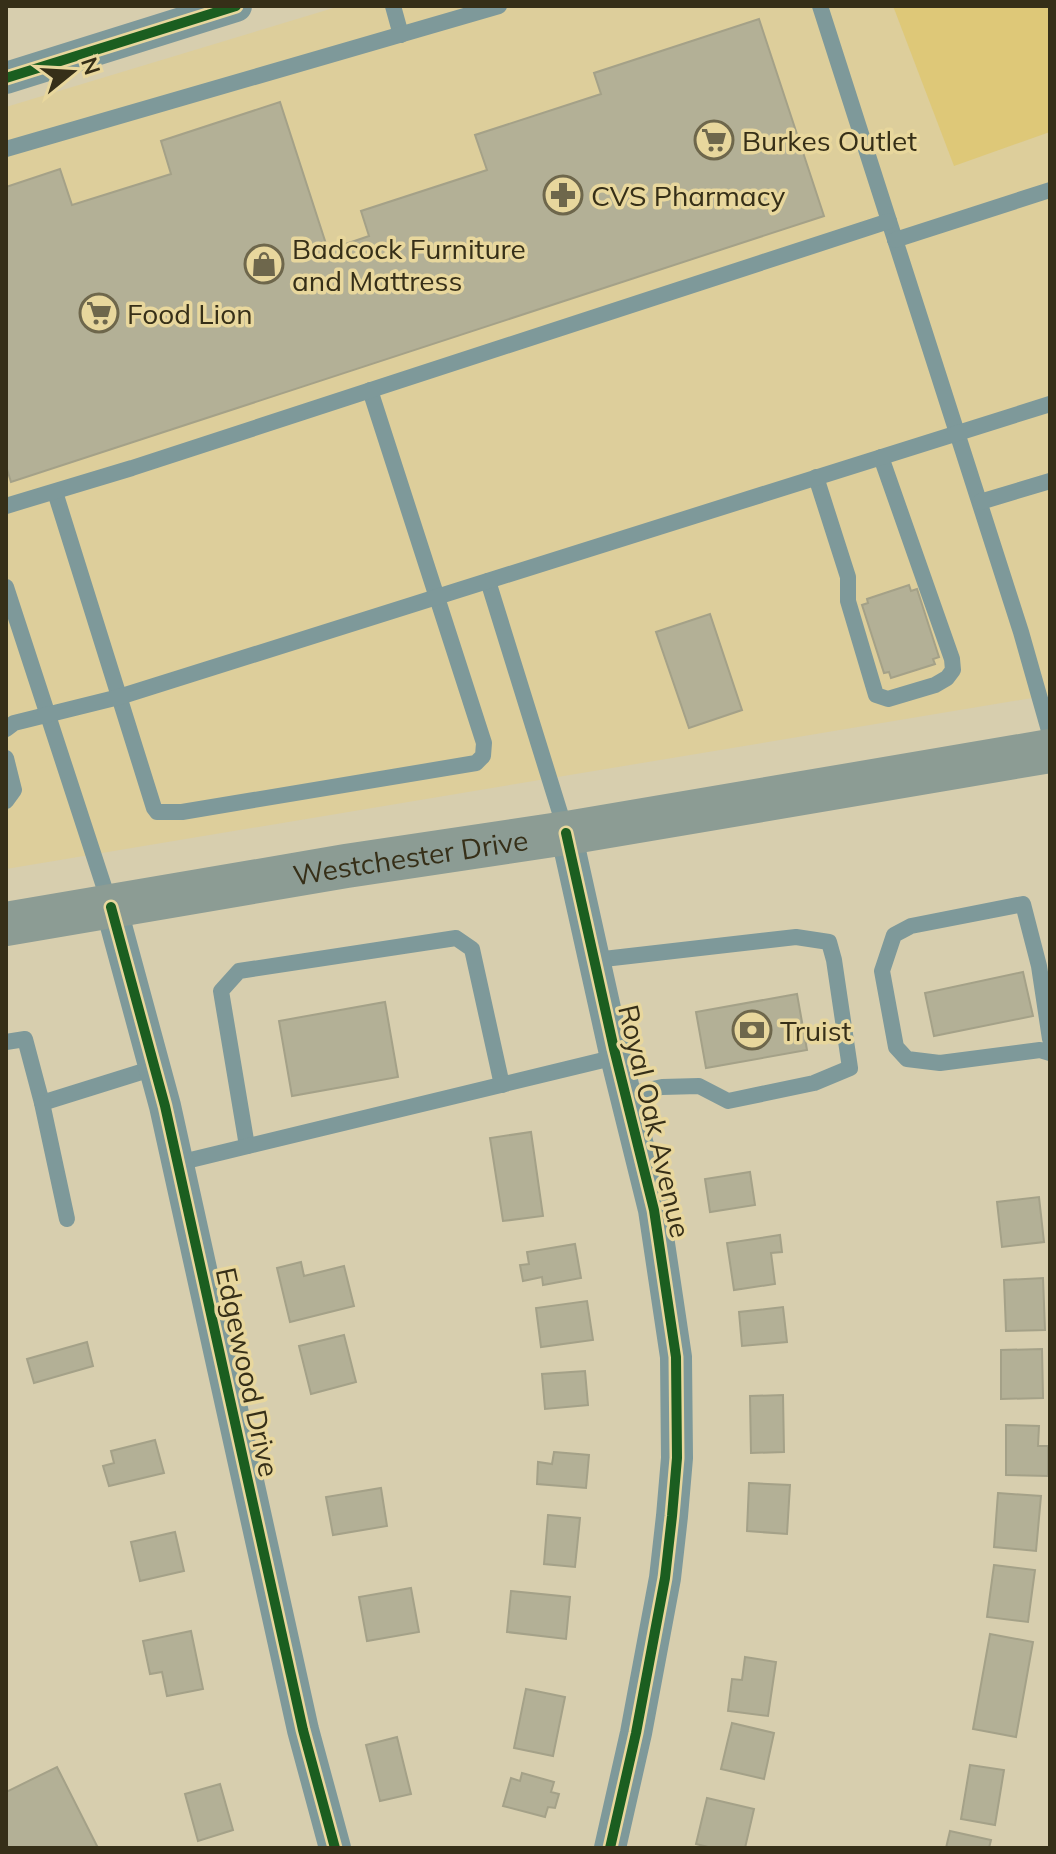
<svg xmlns="http://www.w3.org/2000/svg" width="1056" height="1854" font-family="Mulish,sans-serif">
	<style>
		.built { fill: #ddce9b }
		.green { fill: #dec878 }
		.building { fill: #b3b096; stroke: #a4a188; stroke-width: 2 }
		.lines { fill: none; stroke-linecap: round; stroke-linejoin: round }
		.lane { stroke: #7e999a; stroke-width: 16 }
		.street { stroke: #7e999a; stroke-width: 32 }
		.primary { stroke: #8c9c94; stroke-width: 44 }
		.cycleway-casing { stroke: #e8d79d; stroke-width: 15 }
		.cycleway { stroke: #1b5e20; stroke-width: 10 }
		.labels { text-anchor: middle; dominant-baseline: central; stroke-width: 7; stroke-linejoin: round; paint-order: stroke }
		.poi-label { font-size: 28px; fill: #362f18; stroke: #e8d79d; text-anchor: start }
		.street-label { font-size: 28px; fill: #362f18; stroke: #e8d79d }
	</style>
	<rect width="100%" height="100%" fill="#d7ceae"/>
	<!-- built -->
	<polygon class="built" points="340,6 893,6 954,165 1050,132 1050,695 6,869 6,107"/>
	<!-- green -->
	<polygon class="green" points="893,6 1050,6 1050,132 954,166"/>
	<!-- building -->
	<g class="building">
		<polygon points="759,19 824,216 11,482 6,466 6,187 60,169 72,205 171,174 161,141 280,102 328,250 369,236 361,211 487,170 475,135 601,94 594,73"/>
		<polygon points="909,585 911,591 917,589 939,657 933,659 935,664 891,678 889,672 884,673 862,605 868,603 867,599"/>
		<polygon points="710,614 742,710 689,728 656,632"/>
		<polygon points="1023,972 1033,1016 934,1036 925,993"/>
		<polygon points="797,994 807,1050 706,1068 696,1012"/>
		<polygon points="385,1002 398,1077 292,1096 279,1021"/>
		<polygon points="531,1132 543,1216 503,1221 490,1138"/>
		<polygon points="750,1172 755,1205 710,1212 705,1179"/>
		<polygon points="1039,1197 1044,1242 1002,1247 997,1202"/>
		<polygon points="780,1235 782,1252 771,1253 775,1284 734,1290 727,1243"/>
		<polygon points="575,1244 581,1278 543,1285 542,1277 523,1281 520,1265 529,1264 527,1252"/>
		<polygon points="301,1262 304,1276 344,1266 354,1306 290,1322 277,1268"/>
		<polygon points="1043,1278 1045,1330 1006,1331 1004,1280"/>
		<polygon points="587,1301 593,1340 541,1347 536,1308"/>
		<polygon points="783,1307 787,1342 742,1346 739,1312"/>
		<polygon points="344,1335 356,1382 311,1394 299,1346"/>
		<polygon points="87,1342 93,1366 34,1383 27,1359"/>
		<polygon points="1042,1349 1043,1398 1001,1399 1001,1350"/>
		<polygon points="585,1371 588,1405 545,1409 542,1374"/>
		<polygon points="783,1395 784,1452 751,1453 750,1396"/>
		<polygon points="1006,1425 1039,1426 1038,1446 1048,1446 1048,1476 1006,1475"/>
		<polygon points="155,1440 164,1473 109,1486 103,1466 114,1463 111,1451"/>
		<polygon points="554,1452 589,1455 586,1488 537,1484 538,1462 552,1464"/>
		<polygon points="749,1483 790,1485 787,1534 747,1531"/>
		<polygon points="381,1488 387,1526 333,1535 326,1497"/>
		<polygon points="998,1493 1041,1496 1036,1551 994,1547"/>
		<polygon points="548,1515 580,1518 575,1567 544,1564"/>
		<polygon points="175,1532 184,1571 140,1581 131,1542"/>
		<polygon points="994,1565 1035,1570 1028,1622 987,1617"/>
		<polygon points="411,1588 419,1632 367,1641 359,1597"/>
		<polygon points="511,1591 570,1597 566,1639 507,1632"/>
		<polygon points="191,1631 203,1689 167,1696 162,1672 150,1674 143,1641"/>
		<polygon points="990,1634 1033,1642 1016,1737 973,1729"/>
		<polygon points="745,1657 776,1662 768,1716 728,1711 732,1679 742,1680"/>
		<polygon points="526,1689 565,1697 553,1756 514,1748"/>
		<polygon points="732,1723 774,1733 764,1779 721,1769"/>
		<polygon points="397,1737 411,1794 380,1801 366,1745"/>
		<polygon points="970,1765 1004,1770 995,1825 961,1819"/>
		<polygon points="57,1767 98,1848 6,1848 6,1792"/>
		<polygon points="522,1773 554,1782 551,1792 559,1794 555,1808 548,1807 545,1817 503,1806 511,1778 520,1781"/>
		<polygon points="220,1784 233,1830 198,1841 185,1794"/>
		<polygon points="707,1798 754,1809 745,1848 712,1848 696,1844"/>
		<polygon points="950,1831 991,1840 989,1848 946,1848"/>
	</g>
	<g class="lines">
		<!-- lane -->
		<g class="lane">
			<polyline points="393,6 401,35"/>
			<polyline points="820,6 1021,632 1050,734"/>
			<polyline points="6,149 499,6"/>
			<polyline points="895,240 1050,190"/>
			<polyline points="816,477 848,577 848,601 876,695 888,699 935,685 947,678 953,670 952,659 881,457"/>
			<polyline points="55,492 154,808 157,812 182,812 476,763 483,756 484,743 370,390"/>
			<polyline points="980,502 1050,481"/>
			<polyline points="6,506 132,468 889,221"/>
			<polyline points="488,581 566,832"/>
			<polyline points="6,587 110,905"/>
			<polyline points="6,729 14,723 119,697 1050,404"/>
			<polyline points="6,758 14,790 6,801"/>
			<polyline points="595,960 796,937 829,942 834,960 850,1068 814,1083 728,1101 699,1086 662,1087 625,1095"/>
			<polyline points="1050,1039 1039,966 1023,904 911,926 894,935 882,971 896,1047 907,1059 940,1063 1040,1050 1050,1053"/>
			<polyline points="6,1042 25,1039 42,1103 154,1068"/>
			<polyline points="42,1103 67,1219"/>
			<polyline points="247,1146 221,991 239,971 456,938 472,949 502,1085"/>
			<polyline points="178,1163 616,1057"/>
		</g>
		<!-- street -->
		<g class="street">
			<polyline points="6,78 236,6"/>
			<polyline points="566,833 614,1049 654,1210 676,1357 677,1458 672,1516 665,1578 636,1733 610,1848"/>
			<polyline points="111,907 165,1106 303,1730 335,1848"/>
		</g>
		<!-- primary -->
		<path class="primary" id="s1" d="M6 924 346 866 573 832 1050 751"/>
		<!-- cycleway casing -->
		<g class="cycleway-casing">
			<g id="cycleway">
				<polyline points="6,78 236,6"/>
				<polyline points="566,833 614,1049 654,1210 676,1357 677,1458 672,1516 665,1578 636,1733 610,1848"/>
				<polyline points="111,907 165,1106 303,1730 335,1848"/>
			</g>
		</g>
		<!-- cycleway -->
		<use href="#cycleway" class="cycleway"/>
	</g>
	<!-- icons -->
	<defs>
		<g id="supermarket-ring" transform="scale(2)"><circle r="9.5" fill="#e8d79d" stroke="#6e674c" stroke-width="1.5"/><path d="M-6-5.5h2.5l.6 2H6L4.5 2H-2.5L-4.4-4H-6ZM-1.5 3.2a1.3 1.3 0 1 0 .1 0ZM3 3.2a1.3 1.3 0 1 0 .1 0Z" fill="#6e674c"/></g>
		<g id="pharmacy-ring" transform="scale(2)"><circle r="9.5" fill="#e8d79d" stroke="#6e674c" stroke-width="1.5"/><path d="M-2-6h4v4h4v4h-4v4h-4v-4h-4v-4h4Z" fill="#6e674c"/></g>
		<g id="shop-ring" transform="scale(2)"><circle r="9.5" fill="#e8d79d" stroke="#6e674c" stroke-width="1.5"/><path d="M-5-2.5h2.3a2.7 3.5 0 0 1 5.4 0H5L5.5 6h-11ZM-1.5-2.5h3a1.5 2.3 0 0 0-3 0Z" fill="#6e674c"/></g>
		<g id="bank-ring" transform="scale(2)"><circle r="9.5" fill="#e8d79d" stroke="#6e674c" stroke-width="1.5"/><path d="M-6-4H6V4H-6ZM0-2.3a2.3 2.3 0 1 0 0 4.6a2.3 2.3 0 1 0 0-4.6Z" fill="#6e674c"/></g>
	</defs>
	<g fill-rule="evenodd">
		<use href="#supermarket-ring" x="714" y="140"/>
		<use href="#pharmacy-ring" x="563" y="195"/>
		<use href="#shop-ring" x="264" y="264"/>
		<use href="#supermarket-ring" x="99" y="313"/>
		<use href="#bank-ring" x="752" y="1030"/>
	</g>
	<g class="labels">
		<!-- poi labels -->
		<g class="poi-label">
			<text x="742" y="140">Burkes Outlet</text>
			<text x="591" y="195">CVS Pharmacy</text>
			<text x="292" y="248">Badcock Furniture<tspan x="292" dy="32">and Mattress</tspan></text>
			<text x="127" y="313">Food Lion</text>
			<text x="780" y="1030">Truist</text>
		</g>
		<!-- street labels -->
		<g class="street-label">
			<text stroke="none"><textPath href="#s1" startOffset="410">Westchester Drive</textPath></text>
			<text transform="translate(655 1121) rotate(77)">Royal Oak Avenue</text>
			<text transform="translate(248 1372) rotate(78)">Edgewood Drive</text>
		</g>
	</g>
	<!-- border -->
	<rect width="1056" height="1854" fill="none" stroke="#362f18" stroke-width="16"/>
	<!-- north arrow -->
	<g transform="translate(72 72) rotate(72)" stroke="#e8d79d" stroke-width="6" paint-order="stroke">
	<path d="M0-6L14 30L0 20L-14 30Z" fill="#362f18"/>
	<text y="-12" font-size="22" font-weight="bold" text-anchor="middle" fill="#362f18">N</text>
	</g>
</svg>
